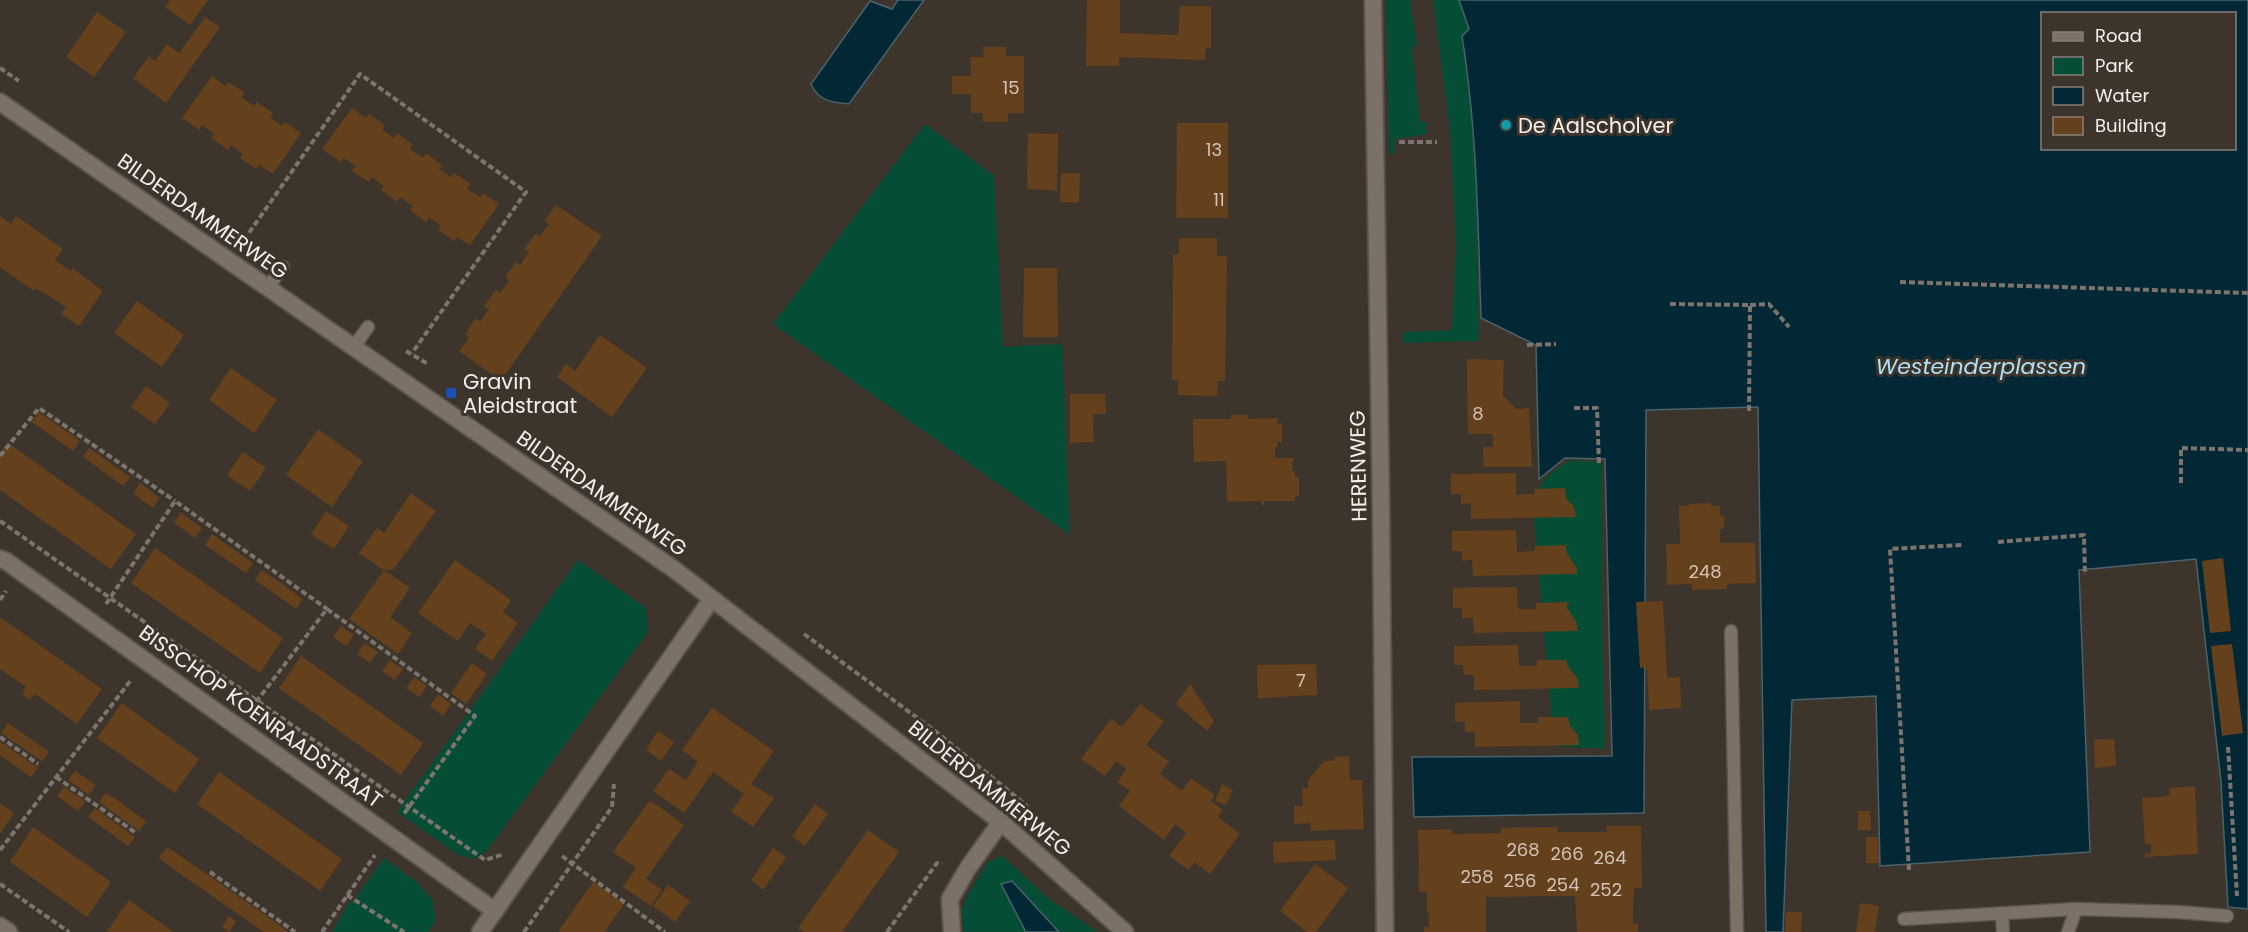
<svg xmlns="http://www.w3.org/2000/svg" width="2248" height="932" font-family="Poppins,sans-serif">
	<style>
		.green { fill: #054d34 }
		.water { fill: #022735; stroke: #4b636b; stroke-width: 1.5; fill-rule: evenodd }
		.building { fill: #65401c }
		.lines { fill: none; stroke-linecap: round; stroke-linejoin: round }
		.service-casing { stroke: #5a524c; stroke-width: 15 }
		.minor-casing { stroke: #5a524c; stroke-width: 20 }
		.tertiary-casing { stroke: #5a524c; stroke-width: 20 }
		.path { stroke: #7c746d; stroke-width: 4; stroke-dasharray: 6 3; stroke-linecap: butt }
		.service { stroke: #7b7167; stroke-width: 12 }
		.minor { stroke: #7b7167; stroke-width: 16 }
		.tertiary { stroke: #7b7167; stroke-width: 16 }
		.culture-dot { fill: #0f9aa8; stroke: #3d342c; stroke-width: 2 }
		.transit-dot { fill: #1a4fb4; stroke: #3d342c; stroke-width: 2 }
		.labels { text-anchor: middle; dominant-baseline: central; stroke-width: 6; stroke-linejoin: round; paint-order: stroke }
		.number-label { font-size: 18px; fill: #d1c3b6 }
		.poi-label { font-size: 21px; fill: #f5efea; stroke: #3d342c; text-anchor: start }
		.street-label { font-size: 21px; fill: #f5efea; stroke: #3d342c }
		.water-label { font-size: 22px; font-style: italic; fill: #aee0f7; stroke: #3d342c }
	</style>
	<rect width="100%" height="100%" fill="#3d342c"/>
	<!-- green -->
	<g class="green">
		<polygon points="1386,0 1410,0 1417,45 1412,48 1420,121 1426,123 1427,134 1395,139 1394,154 1389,154"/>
		<path d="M1433 0H1459L1469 29 1462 36C1478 137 1477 239 1479 341L1403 343V332L1452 330 1456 246 1450 130Z"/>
		<polygon points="925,124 994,176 1003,347 1062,344 1070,535 773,324"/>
		<path d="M1570 460 1602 462V611L1605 749 1554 746 1534 518C1537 483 1541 479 1570 460Z"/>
		<polygon points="578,560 646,608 648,632 486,852 472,859 457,854 397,812"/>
		<polygon points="1002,856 1048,898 1098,932 1059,932 1012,881 1002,885 1026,932 964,932 962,910 967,896 988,862"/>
		<polygon points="384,858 418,883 432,899 436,920 428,932 332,932 350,901 353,902"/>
	</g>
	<!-- water -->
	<g class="water">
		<path d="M898 0H924L849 104C832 102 819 102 811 84L870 1 892 9Z"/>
		<path d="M1459 0H2248V909L2228 907 2221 782 2196 559 2079 570 2090 852 1880 866 1876 696 1792 700 1783 932H1766L1758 407 1646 410 1644 813 1414 817 1412 757 1612 756 1605 459 1565 458 1539 479 1536 345 1481 318C1478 224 1477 130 1462 36L1469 29ZM2042 14H2234V148H2042Z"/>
		<polygon points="1012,881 1059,932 1026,932 1001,884"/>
	</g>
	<!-- building -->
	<g class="building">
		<polygon points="170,0 208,0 190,25 165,7"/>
		<polygon points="1087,0 1120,0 1120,33 1178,35 1180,6 1211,6 1211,48 1206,48 1205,60 1119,57 1119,66 1086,66"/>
		<polygon points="97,12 126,32 94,77 66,57"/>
		<polygon points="205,17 220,27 166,103 133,78 149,56 155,61 167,44 179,53"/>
		<polygon points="983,47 1006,47 1006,56 1024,56 1024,113 1008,113 1008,122 983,122 983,113 971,113 971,94 952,94 952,76 971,76 970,57 984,57"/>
		<polygon points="212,76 225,86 228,82 245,93 241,97 254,106 257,102 273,113 270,117 282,126 285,122 301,133 273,174 259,165 256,169 240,158 243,154 231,145 228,150 211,138 215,134 202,125 199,130 182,118"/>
		<polygon points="352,108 366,118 369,114 385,125 382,129 394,138 397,133 413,145 410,149 423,158 426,153 442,165 439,169 451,177 454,173 471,184 467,189 480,197 483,193 499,204 470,245 457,237 454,241 438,230 441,226 429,217 426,222 410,210 413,206 400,197 397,202 381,190 384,186 372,177 369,182 352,171 356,166 343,158 341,162 322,149"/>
		<polygon points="1177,123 1228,123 1228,218 1176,218"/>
		<polygon points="1028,133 1058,134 1057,191 1027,189"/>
		<polygon points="1061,173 1080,173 1079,203 1060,202"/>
		<polygon points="556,205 602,236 501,381 459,351 469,338 465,334 476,318 480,322 489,309 484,306 496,290 500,293 509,281 505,277 516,262 520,265 529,252 524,249 536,233 540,236 549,224 544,221"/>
		<polygon points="0,216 11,224 16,216 63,249 55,260 71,271 72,268 103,291 79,326 61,314 66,307 36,288 34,291 0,267"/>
		<polygon points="1179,238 1217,238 1217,256 1227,256 1225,381 1218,381 1217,396 1178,395 1178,380 1172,380 1173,255 1179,254"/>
		<polygon points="1024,268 1057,268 1058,337 1023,337"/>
		<polygon points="137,301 184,335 162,367 114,333"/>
		<polygon points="600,335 647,368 612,417 557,377 566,364 575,371"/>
		<polygon points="1467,359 1504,360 1503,397 1505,397 1516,409 1529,408 1532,467 1484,467 1483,447 1493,447 1493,434 1468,434"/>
		<polygon points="231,368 277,400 254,433 209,400"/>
		<polygon points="146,386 170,403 155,424 131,407"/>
		<polygon points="1070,394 1105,394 1106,414 1093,414 1094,442 1070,443"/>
		<polygon points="39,412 80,441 73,451 32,422"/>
		<polygon points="1231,415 1248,415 1248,419 1278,418 1277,424 1282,423 1282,442 1277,442 1278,447 1275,447 1275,458 1294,458 1294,461 1292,461 1292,471 1295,471 1295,477 1299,477 1299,496 1295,496 1295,501 1264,501 1264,505 1261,505 1261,501 1227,502 1226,461 1194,462 1193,419 1231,419"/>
		<polygon points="318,429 363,461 332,507 286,475"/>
		<polygon points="8,443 136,534 111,569 0,490 0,455"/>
		<polygon points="89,448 130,477 123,486 83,457"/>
		<polygon points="243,452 266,468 250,491 227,475"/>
		<polygon points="1516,473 1516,495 1535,494 1534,489 1565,488 1566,498 1574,507 1576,517 1471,519 1471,503 1461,504 1461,494 1451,494 1451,474"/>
		<polygon points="140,483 160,498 153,508 133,494"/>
		<polygon points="411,493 436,511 393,570 382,569 359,553 377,528 384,533"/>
		<polygon points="1710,503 1712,506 1720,506 1720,514 1724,517 1724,527 1720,530 1720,543 1755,543 1756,583 1727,584 1727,589 1692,590 1692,584 1667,585 1666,544 1680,544 1679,506 1687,506 1691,504"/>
		<polygon points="326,511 349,526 334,549 311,534"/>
		<polygon points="181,513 202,528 195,538 174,523"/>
		<polygon points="1516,530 1517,552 1535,551 1535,546 1566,545 1567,554 1577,568 1577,574 1473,576 1472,560 1462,561 1462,551 1452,551 1452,531"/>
		<polygon points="212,534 253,563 246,573 205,545"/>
		<polygon points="155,548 283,638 260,673 131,583"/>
		<polygon points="2223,558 2231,631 2210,633 2202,561"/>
		<polygon points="455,560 511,600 503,612 518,623 492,661 475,649 486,634 470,623 458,641 418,613"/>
		<polygon points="262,570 303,599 296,609 255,580"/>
		<polygon points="384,570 410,588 390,617 412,633 398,654 349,619"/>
		<polygon points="1517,587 1518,609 1536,609 1536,603 1571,602 1567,604 1567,608 1576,621 1578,631 1474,633 1473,618 1462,618 1462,608 1453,608 1453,588"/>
		<polygon points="1663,601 1667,678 1680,677 1681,708 1649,710 1647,667 1640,668 1636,602"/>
		<polygon points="0,617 102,689 77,724 35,694 30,700 22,694 26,687 0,669"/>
		<polygon points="341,626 354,635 346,646 333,637"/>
		<polygon points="365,643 378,652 370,663 357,654"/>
		<polygon points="2232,644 2243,733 2222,736 2211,646"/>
		<polygon points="1518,645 1519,666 1537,666 1537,660 1567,660 1567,665 1577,678 1579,688 1474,690 1474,675 1464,675 1463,665 1454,665 1454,646"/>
		<polygon points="301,656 423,743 401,775 279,688"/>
		<polygon points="390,660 403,669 395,680 382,671"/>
		<polygon points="472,663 487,674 466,704 451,693"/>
		<polygon points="1316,664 1317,695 1258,698 1257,665"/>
		<polygon points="414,677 427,686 419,697 406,688"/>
		<polygon points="1190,684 1214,721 1207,731 1176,704"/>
		<polygon points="438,694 451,704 443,716 430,706"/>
		<polygon points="1520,701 1520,723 1538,723 1538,717 1568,717 1570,726 1578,735 1579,745 1475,747 1475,732 1465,732 1465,722 1455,722 1455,703"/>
		<polygon points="122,703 199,759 175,793 97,738"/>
		<polygon points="1140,704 1164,721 1146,745 1169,761 1160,774 1182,791 1191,778 1215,795 1211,801 1223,810 1218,817 1240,834 1210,874 1194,862 1189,870 1169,856 1186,833 1175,824 1164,840 1119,806 1130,791 1117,782 1127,769 1116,761 1105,776 1081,759 1111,719 1122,727"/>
		<polygon points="712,708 774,751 751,784 774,798 753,827 731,811 744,794 713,772 684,813 653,791 669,769 686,780 698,762 682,750"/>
		<polygon points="8,723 49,752 42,761 1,733"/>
		<polygon points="658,731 674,742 661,761 646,750"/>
		<polygon points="2114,739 2116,766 2095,768 2094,740"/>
		<polygon points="0,741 38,768 31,777 0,755"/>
		<polygon points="1349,756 1350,780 1362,780 1364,829 1311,831 1310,823 1294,824 1294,806 1303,806 1302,788 1308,788 1308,780 1324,761 1334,761 1334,757"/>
		<polygon points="75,771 96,785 89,795 68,780"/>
		<polygon points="219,772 342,859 320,891 197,804"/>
		<polygon points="1222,784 1233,790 1226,805 1215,801"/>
		<polygon points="2195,786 2198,854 2145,857 2145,854 2151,853 2151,844 2145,844 2142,798 2170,796 2169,788"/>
		<polygon points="64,787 85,801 78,811 57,796"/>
		<polygon points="106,792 146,821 139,831 99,802"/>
		<polygon points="650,800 684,825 648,876 645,878 662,890 651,906 623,887 636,868 613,852"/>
		<polygon points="0,803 14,813 0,834"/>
		<polygon points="815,804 828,814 805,846 792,836"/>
		<polygon points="95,808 135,837 128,846 88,817"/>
		<polygon points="1858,811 1870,811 1871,830 1858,830"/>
		<polygon points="1606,826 1641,826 1642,888 1634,888 1633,909 1633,924 1638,923 1638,932 1577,932 1575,896 1486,897 1486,932 1424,932 1424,927 1429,927 1429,913 1427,913 1427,892 1419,892 1418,830 1452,829 1452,834 1501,833 1501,828 1558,827 1557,832 1607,832"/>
		<polygon points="33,827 111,882 87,917 10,862"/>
		<polygon points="868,830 899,852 842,932 804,932 798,928"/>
		<polygon points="1866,837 1878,837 1879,863 1866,863"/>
		<polygon points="1335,840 1336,860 1274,863 1273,842"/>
		<polygon points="167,847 204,872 289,932 264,932 183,876 159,858"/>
		<polygon points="773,848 786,857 763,890 751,880"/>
		<polygon points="1315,864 1348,888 1316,932 1307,932 1280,911"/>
		<polygon points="593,882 624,904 606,930 604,932 558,932"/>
		<polygon points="668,885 690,901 675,922 653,906"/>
		<polygon points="129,900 154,918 174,932 106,932"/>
		<polygon points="1860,903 1879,906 1875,932 1856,932"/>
		<polygon points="1786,912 1802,912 1801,932 1785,932"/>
		<polygon points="229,916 236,922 229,932 222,927"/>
	</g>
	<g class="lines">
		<!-- service casing -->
		<g class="service-casing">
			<g id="service">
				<polyline points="267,288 283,267"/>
				<polyline points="353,348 368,327"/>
				<polyline points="1731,631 1737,932"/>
				<polyline points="2002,913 2003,932"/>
				<polyline points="1904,919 2076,909"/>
				<polyline points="2068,932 2076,909 2178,912 2227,916"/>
			</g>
		</g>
		<!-- minor casing -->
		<g class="minor-casing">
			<g id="minor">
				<polyline points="0,559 6,561 495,911"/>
				<polyline points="0,926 9,932"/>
				<polyline points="480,932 711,600"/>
				<polyline points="952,932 950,899 968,868 1001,822"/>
			</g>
		</g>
		<!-- tertiary casing -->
		<g class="tertiary-casing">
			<g id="tertiary">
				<polyline points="1373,0 1381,508 1385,932"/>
				<polyline points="0,102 675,570 1001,822 1125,932"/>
			</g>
		</g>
		<!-- path -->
		<g class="path">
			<polyline points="0,68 19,81"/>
			<polyline points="1399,142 1437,142"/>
			<polyline points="244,240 360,74 526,192 412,353"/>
			<polyline points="1900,282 2248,293"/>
			<polyline points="1670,304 1750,305 1749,413"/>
			<polyline points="1750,305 1769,304 1789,327"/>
			<polyline points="1527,345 1556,344"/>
			<polyline points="406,351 428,364"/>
			<polyline points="1574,408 1597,408 1599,464"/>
			<polyline points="0,456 39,408 175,501"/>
			<polyline points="2181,483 2181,448 2248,450"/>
			<polyline points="0,521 485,860 504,854"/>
			<polyline points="1998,542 2084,535 2085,575"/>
			<polyline points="0,600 6,591"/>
			<polyline points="106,604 175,501 327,609"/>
			<polyline points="804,634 935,731 1026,805 1031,813"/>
			<polyline points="256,702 327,609 475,716 403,815"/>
			<polyline points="0,737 38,764"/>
			<polyline points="2228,747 2237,896"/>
			<polyline points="56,777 136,833"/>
			<polyline points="0,850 131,680"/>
			<polyline points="562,856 665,932"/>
			<polyline points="1909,870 1890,549 1962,545"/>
			<polyline points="210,872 295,932"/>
			<polyline points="0,884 69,932"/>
			<polyline points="347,895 404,932"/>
			<polyline points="322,932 375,855"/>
			<polyline points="524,932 612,807 614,784"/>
			<polyline points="887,932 937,863 942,864"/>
		</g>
		<!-- service -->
		<use href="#service" class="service"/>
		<!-- minor -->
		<use href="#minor" class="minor"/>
		<!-- tertiary -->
		<use href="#tertiary" class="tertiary"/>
	</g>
	<!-- markers -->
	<circle class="culture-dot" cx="1506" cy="125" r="6"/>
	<rect class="transit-dot" x="445" y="387" width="12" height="12" rx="3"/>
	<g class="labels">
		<!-- number labels -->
		<g class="number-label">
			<text x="1011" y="87">15</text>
			<text x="1214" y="149">13</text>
			<text x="1219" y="199">11</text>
			<text x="1478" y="413">8</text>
			<text x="1705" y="571">248</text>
			<text x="1301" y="680">7</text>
			<text x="1523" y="849">268</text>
			<text x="1567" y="853">266</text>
			<text x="1610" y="857">264</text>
			<text x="1477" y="876">258</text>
			<text x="1520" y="880">256</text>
			<text x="1563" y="884">254</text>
			<text x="1606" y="889">252</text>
		</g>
		<!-- poi labels -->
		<g class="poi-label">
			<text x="1518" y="125">De Aalscholver</text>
			<text x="463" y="381">Gravin<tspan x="463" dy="24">Aleidstraat</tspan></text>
		</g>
		<!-- street labels -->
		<g class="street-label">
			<text transform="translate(203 216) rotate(35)">BILDERDAMMERWEG</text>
			<text transform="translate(1358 466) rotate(-91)">HERENWEG</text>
			<text transform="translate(602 493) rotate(35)">BILDERDAMMERWEG</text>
			<text transform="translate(261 716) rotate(36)">BISSCHOP KOENRAADSTRAAT</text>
			<text transform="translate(990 788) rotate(39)">BILDERDAMMERWEG</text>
		</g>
		<!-- water labels -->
		<g class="water-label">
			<text x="1981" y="366">Westeinderplassen</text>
		</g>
	</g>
	<!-- legend -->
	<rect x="2041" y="12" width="195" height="138" fill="#3d342c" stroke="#877f78" stroke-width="1.5"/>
	<rect x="2053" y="32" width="30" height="9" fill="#7b7167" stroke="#877f78" stroke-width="1.5"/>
	<text x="2095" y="42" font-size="18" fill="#f5efea">Road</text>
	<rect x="2053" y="57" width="30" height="18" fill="#054d34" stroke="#877f78" stroke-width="1.5"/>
	<text x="2095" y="72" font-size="18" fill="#f5efea">Park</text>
	<rect x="2053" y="87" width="30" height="18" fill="#022735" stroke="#877f78" stroke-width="1.5"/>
	<text x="2095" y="102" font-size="18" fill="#f5efea">Water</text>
	<rect x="2053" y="117" width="30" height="18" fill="#65401c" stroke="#877f78" stroke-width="1.5"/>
	<text x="2095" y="132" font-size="18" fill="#f5efea">Building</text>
</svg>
